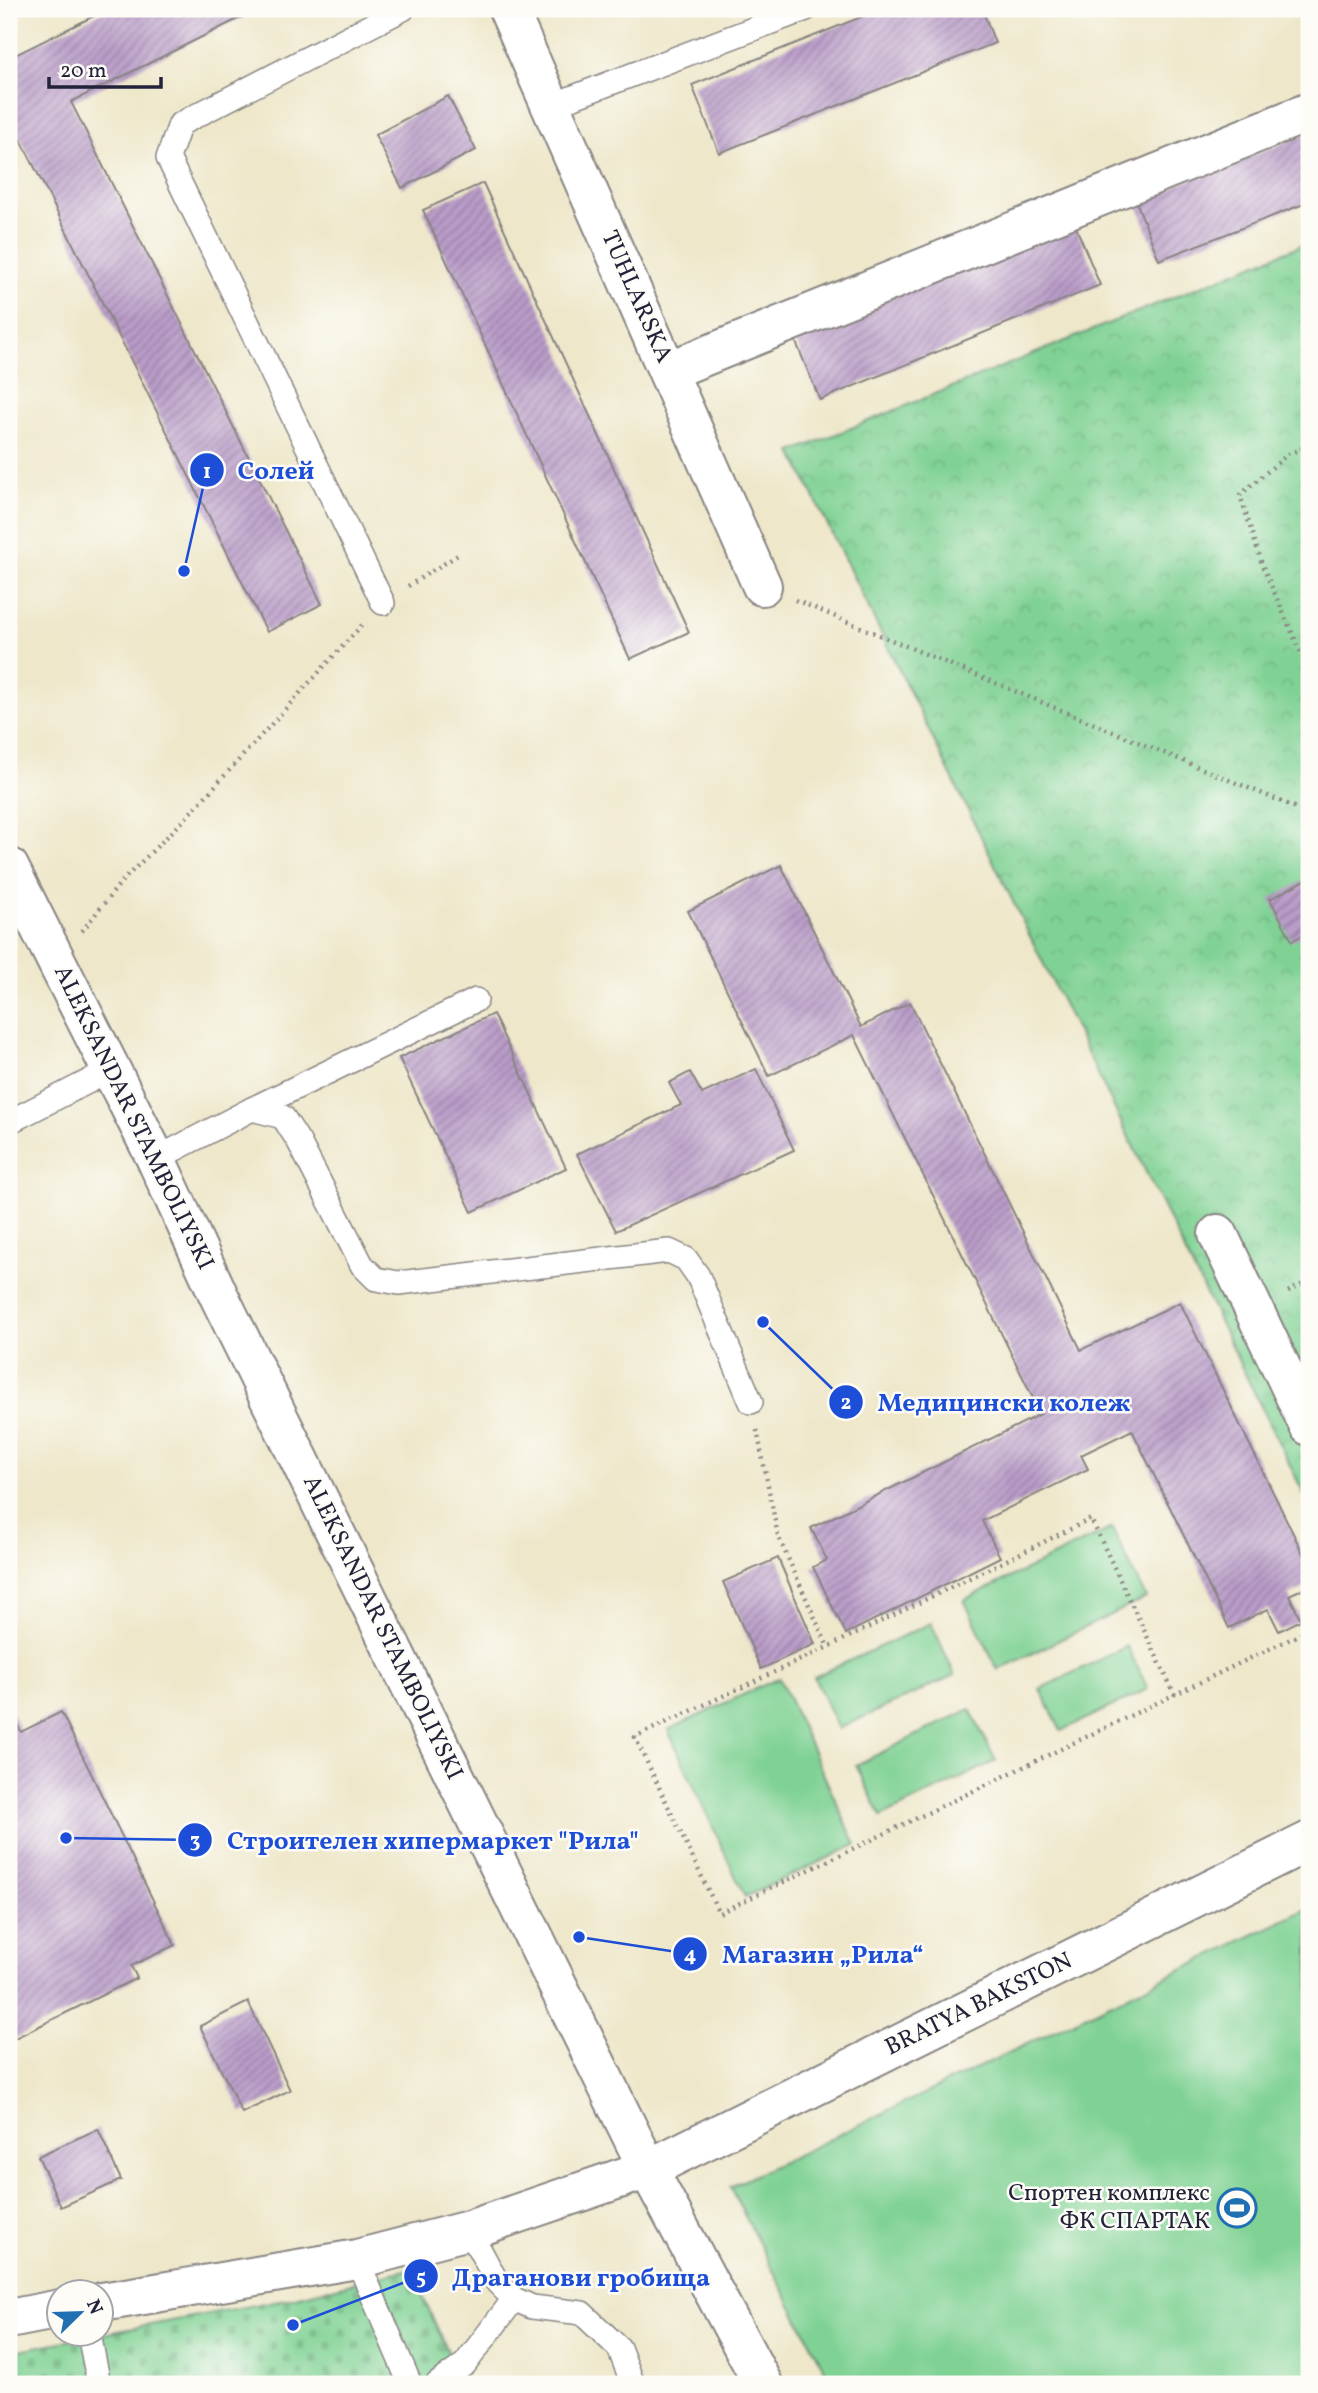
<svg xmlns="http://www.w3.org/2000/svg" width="1318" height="2393" font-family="Vollkorn,serif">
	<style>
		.cemetery { fill: url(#cemetery-stones); stroke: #517a68; stroke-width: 2 }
		.park { fill: url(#park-crowns); stroke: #517a68; stroke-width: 2 }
		.garden { fill: #80d294; stroke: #517a68; stroke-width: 2 }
		.building { fill: url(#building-hatch) }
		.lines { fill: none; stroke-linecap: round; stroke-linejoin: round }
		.service-casing { stroke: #888482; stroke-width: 26 }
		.minor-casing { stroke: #888482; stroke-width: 42 }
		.tertiary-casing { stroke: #888482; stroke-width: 42 }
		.path { stroke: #888482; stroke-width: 4.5; stroke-dasharray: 2 5; stroke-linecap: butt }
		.service { stroke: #fff; stroke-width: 23 }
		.minor { stroke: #fff; stroke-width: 38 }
		.tertiary { stroke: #fff; stroke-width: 38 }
		.labels { text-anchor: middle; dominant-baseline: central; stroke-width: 5; stroke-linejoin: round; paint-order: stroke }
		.street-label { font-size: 24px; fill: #22223b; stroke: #fdfcf7 }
		.poi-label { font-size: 24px; fill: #22223b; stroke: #fdfcf7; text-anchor: end }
		.leader { fill: none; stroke: #1d4ed8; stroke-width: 2.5 }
		.callout-dot { fill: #1d4ed8; stroke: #fdfcf7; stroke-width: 2.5 }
		.mark-label { font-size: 21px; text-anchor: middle; font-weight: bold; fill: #fff }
		.callout-label { font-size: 26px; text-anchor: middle; font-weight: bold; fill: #1d4ed8; stroke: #fdfcf7; stroke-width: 5; stroke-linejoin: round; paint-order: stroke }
	</style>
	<defs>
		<pattern id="cemetery-stones" width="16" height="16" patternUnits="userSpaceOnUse" patternTransform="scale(1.75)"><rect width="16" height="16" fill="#80d294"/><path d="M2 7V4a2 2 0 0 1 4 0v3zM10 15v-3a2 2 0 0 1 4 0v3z" fill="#6eb480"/></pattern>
		<pattern id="park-crowns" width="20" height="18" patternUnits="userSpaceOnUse" patternTransform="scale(1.75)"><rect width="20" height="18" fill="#80d294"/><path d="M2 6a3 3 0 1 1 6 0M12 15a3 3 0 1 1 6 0" fill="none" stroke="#6eb480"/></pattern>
		<pattern id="building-hatch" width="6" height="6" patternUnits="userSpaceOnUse" patternTransform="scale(1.75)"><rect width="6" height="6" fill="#b99cc8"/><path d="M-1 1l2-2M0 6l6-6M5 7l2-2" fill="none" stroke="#967fa4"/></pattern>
	</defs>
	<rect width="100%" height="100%" fill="#fdfcf7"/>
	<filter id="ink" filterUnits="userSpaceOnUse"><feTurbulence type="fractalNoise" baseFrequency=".0143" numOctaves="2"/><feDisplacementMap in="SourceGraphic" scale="14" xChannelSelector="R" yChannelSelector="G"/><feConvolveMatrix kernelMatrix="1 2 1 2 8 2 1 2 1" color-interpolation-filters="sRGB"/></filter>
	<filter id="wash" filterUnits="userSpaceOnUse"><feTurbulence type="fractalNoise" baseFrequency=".00686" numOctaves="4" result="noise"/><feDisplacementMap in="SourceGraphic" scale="28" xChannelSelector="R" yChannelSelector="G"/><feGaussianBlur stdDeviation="1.57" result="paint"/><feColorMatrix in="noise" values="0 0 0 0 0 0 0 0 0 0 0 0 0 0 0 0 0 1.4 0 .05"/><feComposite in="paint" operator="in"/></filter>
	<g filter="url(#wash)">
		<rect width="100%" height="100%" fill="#eee7ca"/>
		<!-- cemetery -->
		<polygon class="cemetery" points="410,2269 463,2384 9,2384 9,2352 291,2298"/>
		<!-- park -->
		<polygon class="park" points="1309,242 1309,1504 792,452"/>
		<!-- garden -->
		<g class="garden">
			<polygon points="1112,1528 1146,1598 998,1670 964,1600"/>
			<polygon points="931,1623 955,1675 838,1729 814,1677"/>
			<polygon points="1127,1646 1148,1689 1061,1731 1040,1689"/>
			<polygon points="779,1678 856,1845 745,1897 668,1730"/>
			<polygon points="970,1709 996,1761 881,1817 856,1765"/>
			<polygon points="1309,1908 1309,2384 832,2384 730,2187"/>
		</g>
		<g id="blocks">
			<!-- building -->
			<g class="building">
				<polygon points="108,9 258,9 71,102 322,604 267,632 9,116 9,58"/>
				<polygon points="881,9 982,9 995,43 719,153 692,85"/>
				<polygon points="448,96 476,150 402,188 375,135"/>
				<polygon points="1309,133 1309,202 1159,260 1136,201"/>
				<polygon points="483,183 689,632 630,659 423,210"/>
				<polygon points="1073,220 1100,285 820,400 793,335"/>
				<polygon points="781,865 861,1027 910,1002 1081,1350 1180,1302 1309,1566 1309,1586 1289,1595 1301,1620 1279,1631 1268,1609 1229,1628 1132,1430 1081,1455 1088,1469 982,1521 1000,1557 846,1634 813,1567 827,1560 811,1528 1041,1414 854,1035 769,1076 688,911"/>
				<polygon points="1309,878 1309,932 1292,941 1270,899"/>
				<polygon points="493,1014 566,1168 472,1212 399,1058"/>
				<polygon points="756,1069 794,1150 616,1231 577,1154 681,1105 669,1083 690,1072 702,1094"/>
				<polygon points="778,1558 815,1644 761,1669 723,1582"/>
				<polygon points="9,1707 21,1732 61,1712 175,1945 131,1966 137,1978 9,2041"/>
				<polygon points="248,2002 290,2090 242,2113 200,2026"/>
				<polygon points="98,2129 121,2180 61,2207 38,2156"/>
			</g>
		</g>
	</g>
	<g filter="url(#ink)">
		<use href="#blocks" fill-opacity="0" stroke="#888482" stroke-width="2"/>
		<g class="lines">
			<!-- service casing -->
			<g class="service-casing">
				<g id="service">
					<polyline points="550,106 806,9"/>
					<polyline points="383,603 168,158 180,124 403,9"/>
					<polyline points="252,1109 476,1000"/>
					<polyline points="9,1122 111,1070"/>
					<polyline points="156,1159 252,1109 283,1117 299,1142 362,1265 376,1279 399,1283 669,1251 686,1259 698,1276 751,1402"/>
					<polyline points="469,2230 497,2282 514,2299 532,2307 582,2313 619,2348 633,2384"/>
					<polyline points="357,2259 410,2384"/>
					<polyline points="89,2334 99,2384"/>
					<polyline points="437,2384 465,2364 514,2299"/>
				</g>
			</g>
			<!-- minor casing -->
			<g class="minor-casing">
				<g id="minor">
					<polyline points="508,9 762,586"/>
					<polyline points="668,371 1309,112"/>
					<polyline points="1218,1234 1309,1426"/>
					<polyline points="102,2302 357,2259 469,2230 648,2169"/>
					<polyline points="9,2319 60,2309"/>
				</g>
			</g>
			<!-- tertiary casing -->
			<g class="tertiary-casing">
				<g id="tertiary">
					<polyline points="9,867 156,1159 219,1296 648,2169 763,2384"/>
					<polyline points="648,2169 1309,1841"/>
				</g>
			</g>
			<!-- path -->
			<g class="path">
				<polyline points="1309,446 1288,454 1240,495 1263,567 1309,671"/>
				<polyline points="408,586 461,553"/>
				<polyline points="795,600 1309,813"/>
				<polyline points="82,931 122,881 183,821 362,625"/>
				<polyline points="1288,1292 1309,1281"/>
				<polyline points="757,1430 778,1536 828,1647"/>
				<polyline points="1175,1695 1091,1519 828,1647 635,1737 719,1913 1309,1630"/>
			</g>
			<!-- service -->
			<use href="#service" class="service"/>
			<!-- minor -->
			<use href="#minor" class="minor"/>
			<!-- tertiary -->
			<use href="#tertiary" class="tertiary"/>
		</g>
	</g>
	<!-- icons -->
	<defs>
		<g id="stadium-ring" transform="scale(2.0125)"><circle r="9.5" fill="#fdfcf7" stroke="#1f6fb2" stroke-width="1.5"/><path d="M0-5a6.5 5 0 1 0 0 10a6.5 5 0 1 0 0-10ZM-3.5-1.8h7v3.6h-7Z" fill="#1f6fb2"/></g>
	</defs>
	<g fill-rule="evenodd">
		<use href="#stadium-ring" x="1237" y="2208"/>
	</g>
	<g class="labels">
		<!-- street labels -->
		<g class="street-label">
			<text transform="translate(636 297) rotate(66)">TUHLARSKA</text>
			<text transform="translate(133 1118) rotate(64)">ALEKSANDAR STAMBOLIYSKI</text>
			<text transform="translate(382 1628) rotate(64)">ALEKSANDAR STAMBOLIYSKI</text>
			<text transform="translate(979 2005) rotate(-26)">BRATYA BAKSTON</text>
		</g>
		<!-- poi labels -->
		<g class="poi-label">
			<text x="1210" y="2194">Спортен комплекс<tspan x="1210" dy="28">ФК СПАРТАК</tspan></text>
		</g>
	</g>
	<!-- callouts -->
	<path class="leader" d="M184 571L207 470M763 1322L846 1402M66 1838L195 1840M579 1937L690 1954M293 2325L421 2276"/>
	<g class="callout-dot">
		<circle cx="184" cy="571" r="7"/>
		<circle cx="763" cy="1322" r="7"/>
		<circle cx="66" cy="1838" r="7"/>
		<circle cx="579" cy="1937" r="7"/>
		<circle cx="293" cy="2325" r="7"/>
		<circle cx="207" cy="470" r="18"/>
		<circle cx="846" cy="1402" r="18"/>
		<circle cx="195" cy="1840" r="18"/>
		<circle cx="690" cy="1954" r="18"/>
		<circle cx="421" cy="2276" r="18"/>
	</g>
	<g class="mark-label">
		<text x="207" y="478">1</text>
		<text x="846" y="1409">2</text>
		<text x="195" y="1847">3</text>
		<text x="690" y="1961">4</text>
		<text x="421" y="2284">5</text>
	</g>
	<g class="callout-label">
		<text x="276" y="479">Солей</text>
		<text x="1004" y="1411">Медицински колеж</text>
		<text x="433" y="1849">Строителен хипермаркет "Рила"</text>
		<text x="823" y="1963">Магазин „Рила“</text>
		<text x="581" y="2286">Драганови гробища</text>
	</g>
	<!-- margin -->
	<rect width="1318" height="2393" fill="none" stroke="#fdfcf7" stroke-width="35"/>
	<!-- north arrow -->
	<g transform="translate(80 2313) rotate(67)"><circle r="33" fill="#fdfcf7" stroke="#a5a5ac" stroke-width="2"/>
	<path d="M0-5L12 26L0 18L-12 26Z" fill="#1f6fb2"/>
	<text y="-10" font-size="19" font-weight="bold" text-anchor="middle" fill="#22223b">N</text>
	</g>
	<!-- scale -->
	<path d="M49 77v10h112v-10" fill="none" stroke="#22223b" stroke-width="3.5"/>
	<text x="60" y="77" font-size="21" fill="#22223b" stroke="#fdfcf7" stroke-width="5" paint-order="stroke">20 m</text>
</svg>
